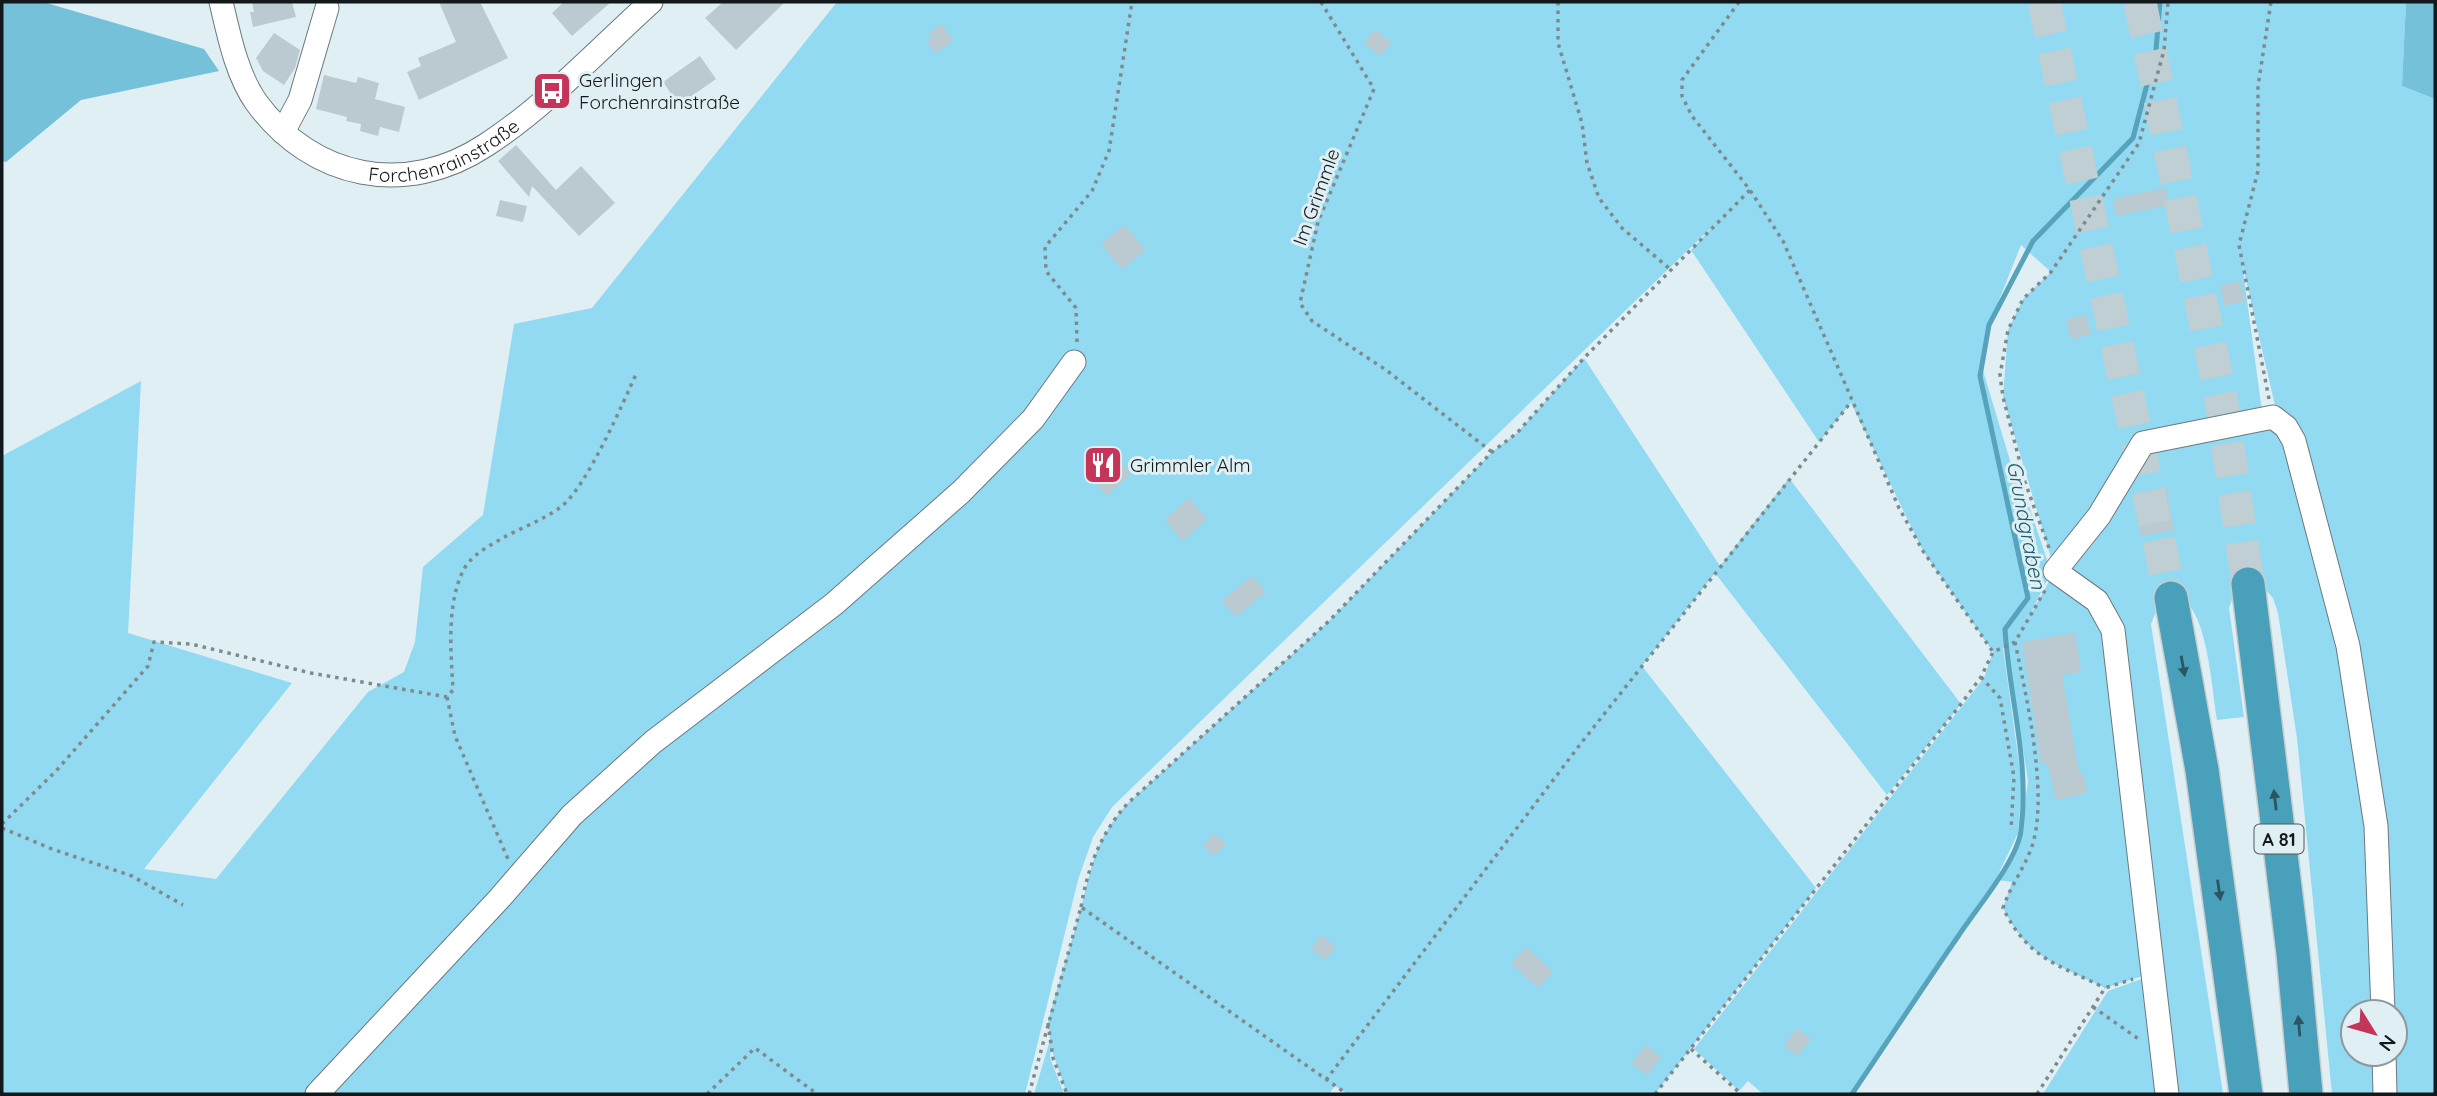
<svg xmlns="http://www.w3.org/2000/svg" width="2437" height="1096" font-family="Quicksand,sans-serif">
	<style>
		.green { fill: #91daf1; fill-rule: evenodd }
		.forest { fill: #74c1d9 }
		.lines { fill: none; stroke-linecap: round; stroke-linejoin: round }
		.stream { stroke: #56a3bb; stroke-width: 5 }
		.building { fill: #bbcad0 }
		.highway-tunnel { stroke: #c0cfd3; stroke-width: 33; stroke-dasharray: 33 17; stroke-linecap: butt }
		.minor-casing { stroke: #6b797e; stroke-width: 25 }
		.highway-casing { stroke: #cbcccd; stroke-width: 36 }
		.path { stroke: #7f8a8d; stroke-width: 3.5; stroke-dasharray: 3.5 5; stroke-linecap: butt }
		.minor { stroke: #fff; stroke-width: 23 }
		.highway { stroke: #48a0bb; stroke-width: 33 }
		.oneway { fill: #2b5562 }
		.labels { text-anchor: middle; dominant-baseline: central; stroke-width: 6; stroke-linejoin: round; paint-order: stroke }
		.shield { fill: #dfeff4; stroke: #50585b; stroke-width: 2 }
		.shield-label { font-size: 18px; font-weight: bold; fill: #13181a }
		.poi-label { font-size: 19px; fill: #13181a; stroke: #dfeff4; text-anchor: start }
		.street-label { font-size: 19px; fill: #13181a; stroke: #dfeff4 }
		.water-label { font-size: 21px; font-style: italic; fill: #1d5b6d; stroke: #dfeff4 }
	</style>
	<rect width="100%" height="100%" fill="#dfeff4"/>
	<!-- green -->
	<g class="green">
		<path d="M837 2H2406L2402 86 2435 99V1094H2388L2395 1054V1012H2353V1054H2384L2385 1094H2332L2297 738 2278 613 2273 598 2265 589 2233 597 2229 608 2244 717 2217 720C2212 690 2208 623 2187 603L2159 604 2151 624 2223 1094H2170L2152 973 2105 988C2057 964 2028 959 2003 908L2012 882 1998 880 2021 834 2028 781 2007 646 2003 648 2022 784 2018 833 1996 879 1850 1094H1763L1748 1081 1739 1091 1694 1049 1984 678 1993 652 1923 551 1851 403 1819 442 1691 250 1717 222 1112 807 1093 837 1078 880 1025 1094H2V456L141 381 128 633 292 683 144 869 216 879 368 692 404 672 415 642 423 567 483 515 514 324 592 308ZM2021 245 2051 272 2023 299 2008 330 2003 397 2055 571 2029 617 2051 572 2022 485 2018 487 1981 364 1989 325ZM2242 263 2277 414 2265 417 2261 404Z"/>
		<path d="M1584 358 1720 566 1789 478 1961 704 1887 795 1715 573 1642 666 1816 888 1655 1094H1347L1335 1086 1329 1094H1067L1051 1048 1050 1058 1064 1094H1034L1050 1040 1048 1021C1058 984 1070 948 1080 911 1093 864 1093 842 1128 803L1329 621 1492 452 1517 433Z"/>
		<polygon points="2150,976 2167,1094 2043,1094 2108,991"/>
	</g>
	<!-- forest -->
	<g class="forest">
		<polygon points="2,2 43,2 204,49 219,71 81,100 6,162 2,161"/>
		<polygon points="2406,2 2435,2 2435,99 2402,86"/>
	</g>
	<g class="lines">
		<!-- stream -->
		<path class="stream" d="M1852 1094C1888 1041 1923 987 1959 935 1976 909 2018 860 2021 830 2030 761 2009 697 2005 629L2028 598 1980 376 1989 325 2033 241 2133 138 2156 50 2160 2"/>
	</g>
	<!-- building -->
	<g class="building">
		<polygon points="252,2 292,2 296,17 253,27 250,12 254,12"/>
		<polygon points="439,2 480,2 508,58 419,100 407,72 421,66 418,58 456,42"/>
		<polygon points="564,2 611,2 572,36 552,13"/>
		<polygon points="723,2 785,2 736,50 705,18"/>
		<polygon points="942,24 953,41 935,53 927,41 932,37 929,32"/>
		<polygon points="1375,29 1391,43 1380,56 1364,43"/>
		<polygon points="274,33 300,50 295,68 284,85 263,71 256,58"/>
		<polygon points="700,56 716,79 679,105 663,82"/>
		<polygon points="324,75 356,83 358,77 379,83 375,99 405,107 399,132 380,127 378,136 360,131 361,124 346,121 347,117 316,109"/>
		<polygon points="516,145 556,190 581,166 615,203 579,236 532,186 529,197 498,161"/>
		<polygon points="2165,188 2169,205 2116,216 2113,199"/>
		<polygon points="500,200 527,206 523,222 496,216"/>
		<polygon points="1124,225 1146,250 1122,269 1101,244"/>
		<polygon points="2240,281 2245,301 2225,306 2220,286"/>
		<polygon points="2086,315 2091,334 2071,339 2066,319"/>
		<polygon points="1107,448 1131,474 1107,496 1083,469"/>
		<polygon points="2166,487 2174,530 2141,536 2133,494"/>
		<polygon points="1189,498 1207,519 1183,541 1165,520"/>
		<polygon points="1252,576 1266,592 1236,617 1222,601"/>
		<polygon points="2075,633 2081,672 2062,675 2079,773 2083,772 2087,793 2056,800 2047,763 2041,764 2022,642"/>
		<polygon points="1214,833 1226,844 1214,856 1203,846"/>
		<polygon points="1321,935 1336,947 1326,960 1311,949"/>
		<polygon points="1526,947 1553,972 1538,988 1511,964"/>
		<polygon points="1797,1028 1811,1039 1798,1056 1784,1045"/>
		<polygon points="1646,1045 1661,1057 1647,1075 1631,1063"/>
	</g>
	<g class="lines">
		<!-- highway-tunnel -->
		<g class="highway-tunnel">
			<polyline points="2044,2 2171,598"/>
			<polyline points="2140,2 2221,399 2248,584"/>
		</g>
		<!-- minor casing -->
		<g class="minor-casing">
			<g id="minor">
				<path id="s1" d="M221 2C229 35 236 73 256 102 312 179 406 198 486 145 545 107 599 49 651 2"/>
				<polyline points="283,132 300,100 327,8"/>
				<polyline points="2384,1054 2385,1094"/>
				<polyline points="317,1094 499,899 572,815 653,742 834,604 961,492 1033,419 1074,362"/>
				<polyline points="2167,1094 2113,630 2097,601 2055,571 2099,516 2143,443 2273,417 2286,427 2294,441 2348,646 2376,826 2383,1012"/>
			</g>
		</g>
		<!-- highway casing -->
		<g class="highway-casing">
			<g id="highway">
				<polyline points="2248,584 2293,953 2306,1094"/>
				<polyline points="2171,598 2202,770 2246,1094"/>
			</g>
		</g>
		<!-- path -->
		<g class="path">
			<polyline points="1321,2 1374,89 1318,222 1300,303 1312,321 1386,370 1492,452"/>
			<polyline points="1558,2 1558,43 1582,123 1587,163 1599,198 1622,228 1671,270"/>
			<polyline points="1739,2 1682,80 1682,96 1692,116 1750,190 1783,241 1899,508 1923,551 1993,652"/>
			<polyline points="1077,342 1076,308 1046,271 1045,247 1092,191 1109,151 1132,2"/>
			<polyline points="2269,399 2239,245 2258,171 2258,86 2271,2"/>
			<polyline points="2049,548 2025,482 2003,397 2000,375 2008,330 2023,299 2051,272 2139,143 2164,50 2168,2"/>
			<path d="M2015 642C2026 695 2050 799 2031 849 2023 870 2010 887 2003 908 2028 959 2057 964 2105 988"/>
			<polyline points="1981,677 2000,698 2014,777 2011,830"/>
			<polyline points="447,697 455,736 508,859"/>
			<path d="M2 824 56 771 148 666 154 642 191 644 311 673 447 697 453 690C451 652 446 604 464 569 472 555 487 547 501 539 520 528 544 520 562 506 588 484 622 405 637 372"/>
			<polyline points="2,828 52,849 132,876 183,905"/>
			<path d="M1081 907C1088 867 1100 834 1128 803L1329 621 1492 452 1517 433 1584 358 1750 190"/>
			<polyline points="2093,1007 2140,1040"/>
			<polyline points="1048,1023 1053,1058 1067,1094"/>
			<polyline points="1691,1049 1741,1094"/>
			<polyline points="1326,1080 1582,742 1851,402"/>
			<polyline points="707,1094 755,1048 817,1094"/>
			<polyline points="1029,1094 1081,907 1347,1094"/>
			<polyline points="1655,1094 1961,704 1981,677 1993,652 2015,642 2047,587"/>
			<polyline points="2037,1094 2105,988 2133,979"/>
		</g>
		<!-- minor -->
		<use href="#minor" class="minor"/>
		<!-- highway -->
		<use href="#highway" class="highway"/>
	</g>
	<!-- one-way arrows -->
	<defs><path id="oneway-solid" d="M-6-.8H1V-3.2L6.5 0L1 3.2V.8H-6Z" transform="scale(1.75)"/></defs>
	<g class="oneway">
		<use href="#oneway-solid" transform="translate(2183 666) rotate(80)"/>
		<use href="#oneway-solid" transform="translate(2275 800) rotate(-97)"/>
		<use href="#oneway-solid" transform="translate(2219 890) rotate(82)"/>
		<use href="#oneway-solid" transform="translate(2299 1026) rotate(-95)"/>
	</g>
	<!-- icons -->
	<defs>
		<g id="bus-square" transform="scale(2.0125)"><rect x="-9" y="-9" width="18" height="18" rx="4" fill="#c53559" stroke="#dfeff4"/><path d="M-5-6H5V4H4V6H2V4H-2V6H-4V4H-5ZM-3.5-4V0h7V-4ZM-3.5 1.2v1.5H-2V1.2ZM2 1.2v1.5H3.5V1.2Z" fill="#fff"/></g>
		<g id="restaurant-square" transform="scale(2.0125)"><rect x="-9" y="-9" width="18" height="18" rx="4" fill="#c53559" stroke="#dfeff4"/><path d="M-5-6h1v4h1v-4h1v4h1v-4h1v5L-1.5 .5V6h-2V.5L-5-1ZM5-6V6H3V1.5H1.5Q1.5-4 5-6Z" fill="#fff"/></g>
	</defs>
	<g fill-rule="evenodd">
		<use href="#bus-square" x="552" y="91"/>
		<use href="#restaurant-square" x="1103" y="465"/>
	</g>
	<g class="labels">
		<!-- shield labels -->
		<rect class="shield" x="2254.5" y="824.5" width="49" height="29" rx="5"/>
		<g class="shield-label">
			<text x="2279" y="839">A 81</text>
		</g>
		<!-- poi labels -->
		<g class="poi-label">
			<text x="579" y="80">Gerlingen<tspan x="579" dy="22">Forchenrainstraße</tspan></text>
			<text x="1130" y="465">Grimmler Alm</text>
		</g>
		<!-- street labels -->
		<g class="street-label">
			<text stroke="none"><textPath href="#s1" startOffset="324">Forchenrainstraße</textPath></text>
			<text transform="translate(1316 197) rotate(-70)">Im Grimmle</text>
		</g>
		<!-- water labels -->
		<g class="water-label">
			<text transform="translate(2027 525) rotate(79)">Grundgraben</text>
		</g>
	</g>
	<!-- border -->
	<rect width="2437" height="1096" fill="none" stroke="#13181a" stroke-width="7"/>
	<!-- north arrow -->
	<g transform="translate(2374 1033) rotate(127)"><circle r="33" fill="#dfeff4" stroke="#8d999d" stroke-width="2"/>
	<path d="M0-5L12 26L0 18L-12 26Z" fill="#c53559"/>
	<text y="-10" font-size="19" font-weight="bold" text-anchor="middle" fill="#13181a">N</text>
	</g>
</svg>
